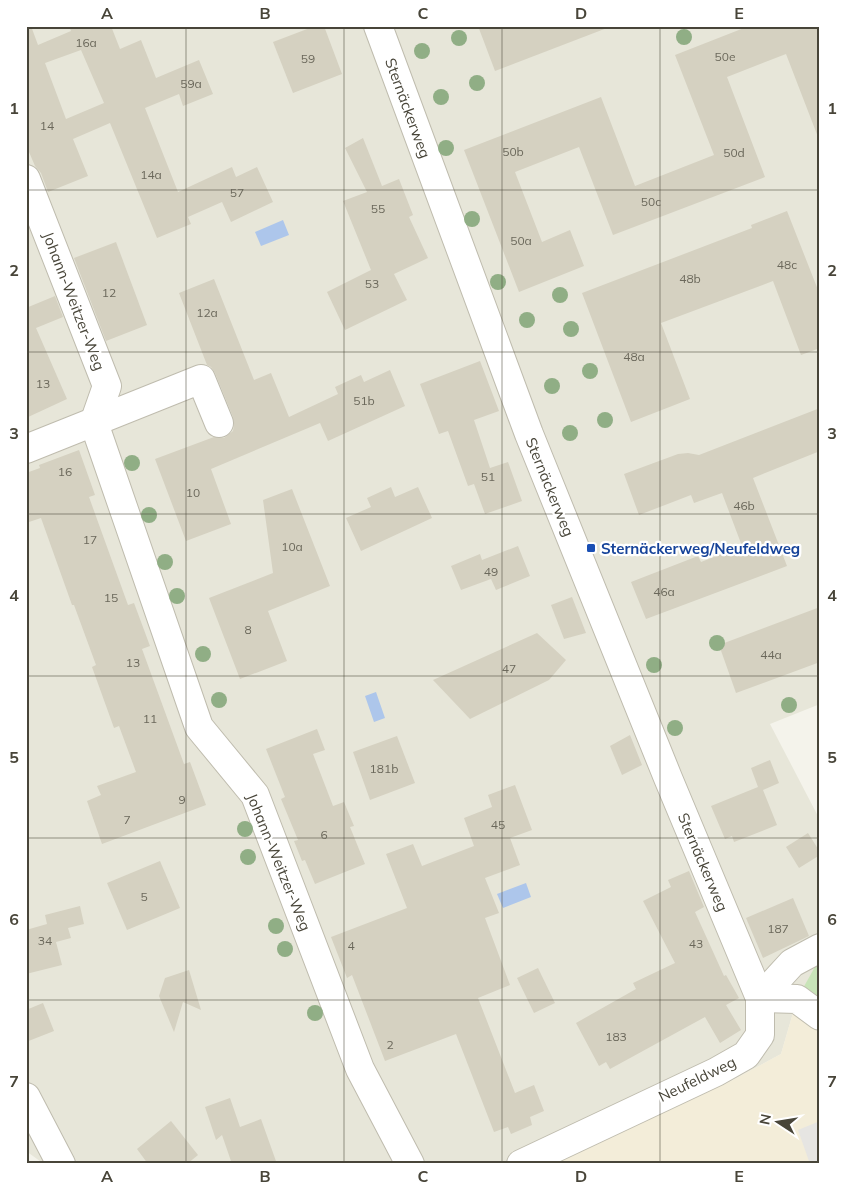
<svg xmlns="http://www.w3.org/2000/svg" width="846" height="1190" font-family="Mulish,sans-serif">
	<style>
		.residential { fill: #e7e6d9 }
		.commercial { fill: #f3edd9 }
		.green { fill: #c8e4b8 }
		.parking { fill: #e6e5e2 }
		.water { fill: #adc6eb }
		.building { fill: #d5d1c1; fill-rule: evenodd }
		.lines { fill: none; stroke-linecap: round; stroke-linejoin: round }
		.minor-casing { stroke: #bfbcae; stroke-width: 30 }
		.minor { stroke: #fff; stroke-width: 28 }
		.tree { fill: #90ae85 }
		.grid { fill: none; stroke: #484539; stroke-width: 1; stroke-opacity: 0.55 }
		.transit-dot { fill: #1a4fb4; stroke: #fff; stroke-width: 2 }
		.labels { text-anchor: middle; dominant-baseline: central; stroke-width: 4.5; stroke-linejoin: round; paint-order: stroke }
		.number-label { font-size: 12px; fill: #6b685b }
		.street-label { font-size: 15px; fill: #484539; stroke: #fff }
		.transit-label { font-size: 15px; font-weight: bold; fill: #164399; stroke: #fff; text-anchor: start }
		.neatline { fill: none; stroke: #484539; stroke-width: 2 }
		.grid-label { font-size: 16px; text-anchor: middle; font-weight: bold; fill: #484539 }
	</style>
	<rect width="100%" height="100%" fill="#f4f3eb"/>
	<!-- residential -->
	<polygon class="residential" points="26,26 820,26 820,704 770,724 820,820 820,962 797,999 781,1054 729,1082 555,1164 44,1164 26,1151"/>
	<!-- commercial -->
	<polygon class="commercial" points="820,962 820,1164 555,1164 729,1082 781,1054 797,999"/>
	<!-- green -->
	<polygon class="green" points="820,962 820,1016 797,999 816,965"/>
	<!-- parking -->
	<polygon class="parking" points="820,1121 820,1164 810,1164 798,1130"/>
	<!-- water -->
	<g class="water">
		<polygon points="283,220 289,235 261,246 255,232"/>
		<polygon points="376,692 385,718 374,722 365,696"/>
		<polygon points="526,883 531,897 503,908 497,894"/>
	</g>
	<!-- building -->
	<g class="building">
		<path d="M26 26H31L38 45 71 31 69 26H111L120 49 141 40 156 78 199 60 213 94 183 106 179 94 145 108 178 192 232 167 236 177 257 167 273 202 231 222 222 202 188 217 191 224 157 238 110 123 73 139 88 176 48 192 41 173 35 166 26 145ZM81 50 104 103 66 119 45 63Z"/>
		<polygon points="315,26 324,26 342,74 293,93 273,42"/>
		<polygon points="478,26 607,26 607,28 495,71"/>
		<polygon points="749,26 816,26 820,36 820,137 818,137 786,54 727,77 765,177 613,235 579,147 515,172 542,242 570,230 584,266 519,292 464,150 601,97 635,186 714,155 675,55"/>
		<polygon points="363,138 382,186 399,179 413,215 409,217 428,258 394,274 407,300 345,330 327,292 371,270 343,201 367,192 345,148"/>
		<polygon points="787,211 820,295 820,348 801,355 773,281 661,323 690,399 631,422 582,293 752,228 751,225"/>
		<polygon points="116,242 147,325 106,341 74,258"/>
		<polygon points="214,279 254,380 271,373 289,417 338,394 335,387 361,375 364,382 390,370 405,406 328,441 320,423 211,469 231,524 186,541 155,459 214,437 224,438 233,431 234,425 233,417 215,373 211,367 207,365 179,293"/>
		<polygon points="55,296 63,317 36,328 67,399 26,418 26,308"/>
		<polygon points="480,361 499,411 474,420 490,468 508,462 522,501 485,514 474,484 468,486 448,431 439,434 420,384"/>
		<polygon points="820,408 820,451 753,478 787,566 646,619 631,582 698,556 701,562 742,546 722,493 694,503 691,495 639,515 624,474 678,454 688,453 699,455"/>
		<polygon points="79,450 95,495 89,497 128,605 134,603 150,646 142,649 184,764 190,762 206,805 102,844 87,801 101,795 97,786 136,772 119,726 114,728 92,667 96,665 74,605 72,605 41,518 26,523 26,473 40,468 39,465"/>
		<polygon points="391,487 395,497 418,487 432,518 361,551 346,518 371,507 367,498"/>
		<polygon points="292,489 330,586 268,611 287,661 240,679 209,598 273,573 263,500"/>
		<polygon points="518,546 530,576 496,590 491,579 461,590 451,566 480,554 482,560"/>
		<polygon points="572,597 586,633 564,639 551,605"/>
		<polygon points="820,607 820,662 736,693 719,645"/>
		<polygon points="537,633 566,660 549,680 470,719 433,680"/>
		<polygon points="317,729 325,750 313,754 333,806 344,802 354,826 350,827 365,864 315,884 305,860 302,861 294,841 298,840 281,799 285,797 266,749"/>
		<polygon points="630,735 642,765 622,775 610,746"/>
		<polygon points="397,736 415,783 370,800 353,752"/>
		<polygon points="770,760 779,783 763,790 777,825 734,842 732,836 725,839 711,806 758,787 751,768"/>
		<polygon points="515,785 532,830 510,838 520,865 485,878 499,913 485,918 510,985 478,998 515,1093 534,1085 544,1111 530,1117 532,1125 511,1134 508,1127 494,1132 456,1034 385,1061 352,975 347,978 331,937 407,908 386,854 413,844 422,866 474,846 464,818 492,807 488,795"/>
		<polygon points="808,833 820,852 820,855 799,868 786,847"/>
		<polygon points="160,861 180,908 127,930 107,883"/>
		<polygon points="689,871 704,907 695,912 724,976 726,975 739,998 726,1005 741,1030 720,1043 705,1017 610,1069 606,1062 599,1066 576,1023 636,989 633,983 675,963 643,901 671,887 668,880"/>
		<polygon points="793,898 809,936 763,958 746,918"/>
		<polygon points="80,906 84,924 68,928 71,938 56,942 62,965 26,974 26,930 47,924 45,915"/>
		<polygon points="538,968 555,1003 534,1013 517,978"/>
		<polygon points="189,970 201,1010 183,1002 174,1032 159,996 165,978"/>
		<polygon points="43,1003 54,1031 26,1042 26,1010"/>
		<polygon points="230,1098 240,1127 261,1119 277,1164 232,1164 222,1135 216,1140 205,1107"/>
		<polygon points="171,1121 198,1155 187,1164 148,1164 137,1149"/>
	</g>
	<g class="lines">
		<!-- minor casing -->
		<g class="minor-casing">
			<g id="minor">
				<polyline points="378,26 529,434 668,778 760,998"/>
				<polyline points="26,179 107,386 94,423 199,727 255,795 360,1069 410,1164"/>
				<polyline points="26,449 201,379 219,423"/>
				<polyline points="760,998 797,999 820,1016"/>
				<polyline points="26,1097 61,1164"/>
				<polyline points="521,1164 716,1072 746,1055 760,1035 760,998 792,963 820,948"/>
			</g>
		</g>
		<!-- minor -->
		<use href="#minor" class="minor"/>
	</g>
	<!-- trees -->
	<g class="tree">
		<circle cx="684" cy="37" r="8"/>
		<circle cx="459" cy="38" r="8"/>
		<circle cx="422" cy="51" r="8"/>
		<circle cx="477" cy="83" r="8"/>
		<circle cx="441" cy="97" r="8"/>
		<circle cx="446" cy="148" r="8"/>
		<circle cx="472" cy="219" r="8"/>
		<circle cx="498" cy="282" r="8"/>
		<circle cx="560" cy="295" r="8"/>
		<circle cx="527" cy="320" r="8"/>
		<circle cx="571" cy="329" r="8"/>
		<circle cx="590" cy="371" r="8"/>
		<circle cx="552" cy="386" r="8"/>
		<circle cx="605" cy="420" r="8"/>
		<circle cx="570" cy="433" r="8"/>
		<circle cx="132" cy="463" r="8"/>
		<circle cx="149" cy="515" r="8"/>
		<circle cx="165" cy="562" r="8"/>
		<circle cx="177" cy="596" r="8"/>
		<circle cx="717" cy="643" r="8"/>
		<circle cx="203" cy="654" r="8"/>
		<circle cx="654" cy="665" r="8"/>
		<circle cx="219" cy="700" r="8"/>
		<circle cx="789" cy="705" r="8"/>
		<circle cx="675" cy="728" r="8"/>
		<circle cx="245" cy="829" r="8"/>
		<circle cx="248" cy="857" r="8"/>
		<circle cx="276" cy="926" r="8"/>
		<circle cx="285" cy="949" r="8"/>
		<circle cx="315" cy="1013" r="8"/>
	</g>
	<!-- grid -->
	<path class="grid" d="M186 26V1164M344 26V1164M502 26V1164M660 26V1164M26 190H820M26 352H820M26 514H820M26 676H820M26 838H820M26 1000H820"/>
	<!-- markers -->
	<rect class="transit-dot" x="586" y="543" width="10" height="10" rx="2.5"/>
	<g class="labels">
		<!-- number labels -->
		<g class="number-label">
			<text x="86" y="42">16a</text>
			<text x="725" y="56">50e</text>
			<text x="308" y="58">59</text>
			<text x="191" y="83">59a</text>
			<text x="47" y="125">14</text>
			<text x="513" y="151">50b</text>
			<text x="734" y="152">50d</text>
			<text x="151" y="174">14a</text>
			<text x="237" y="192">57</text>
			<text x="651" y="201">50c</text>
			<text x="378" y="208">55</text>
			<text x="521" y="240">50a</text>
			<text x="787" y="264">48c</text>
			<text x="690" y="278">48b</text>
			<text x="372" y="283">53</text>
			<text x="109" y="292">12</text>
			<text x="207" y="312">12a</text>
			<text x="634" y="356">48a</text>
			<text x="43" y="383">13</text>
			<text x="364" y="400">51b</text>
			<text x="65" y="471">16</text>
			<text x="488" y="476">51</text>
			<text x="193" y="492">10</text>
			<text x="744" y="505">46b</text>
			<text x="90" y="539">17</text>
			<text x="292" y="546">10a</text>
			<text x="491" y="571">49</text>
			<text x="664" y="591">46a</text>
			<text x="111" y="597">15</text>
			<text x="248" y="629">8</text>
			<text x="771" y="654">44a</text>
			<text x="133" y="662">13</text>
			<text x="509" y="668">47</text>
			<text x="150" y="718">11</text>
			<text x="384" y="768">181b</text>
			<text x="182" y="799">9</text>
			<text x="127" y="819">7</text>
			<text x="498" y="824">45</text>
			<text x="324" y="834">6</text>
			<text x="144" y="896">5</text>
			<text x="778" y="928">187</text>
			<text x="45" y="940">34</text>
			<text x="696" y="943">43</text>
			<text x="351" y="945">4</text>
			<text x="616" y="1036">183</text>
			<text x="390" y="1044">2</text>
		</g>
		<!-- street labels -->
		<g class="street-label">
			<text transform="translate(408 108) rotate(70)">Sternäckerweg</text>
			<text transform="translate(74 301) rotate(69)">Johann-Weitzer-Weg</text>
			<text transform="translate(550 487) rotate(68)">Sternäckerweg</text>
			<text transform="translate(279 862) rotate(68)">Johann-Weitzer-Weg</text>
			<text transform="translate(703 862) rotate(67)">Sternäckerweg</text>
			<text transform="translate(697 1079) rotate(-26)">Neufeldweg</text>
		</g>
		<!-- transit labels -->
		<g class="transit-label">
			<text x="601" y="548">Sternäckerweg/Neufeldweg</text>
		</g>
	</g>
	<!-- border -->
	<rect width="846" height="1190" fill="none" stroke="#ffffff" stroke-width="55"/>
	<!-- north arrow -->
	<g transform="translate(778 1122) rotate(282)" stroke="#ffffff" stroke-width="4" paint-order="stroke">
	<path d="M0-4L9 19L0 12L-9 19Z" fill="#484539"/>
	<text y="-8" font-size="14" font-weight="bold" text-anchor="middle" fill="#484539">N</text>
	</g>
	<rect x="28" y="28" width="790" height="1134" class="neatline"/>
	<g class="grid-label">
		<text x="107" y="19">A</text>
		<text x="265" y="19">B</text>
		<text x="423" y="19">C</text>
		<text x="581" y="19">D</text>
		<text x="739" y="19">E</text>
		<text x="14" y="114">1</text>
		<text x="832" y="114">1</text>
		<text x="14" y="276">2</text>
		<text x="832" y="276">2</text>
		<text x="14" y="439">3</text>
		<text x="832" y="439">3</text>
		<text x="14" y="601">4</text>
		<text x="832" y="601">4</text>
		<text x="14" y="763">5</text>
		<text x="832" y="763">5</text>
		<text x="14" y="925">6</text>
		<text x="832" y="925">6</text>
		<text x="14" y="1087">7</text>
		<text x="832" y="1087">7</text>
		<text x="107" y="1182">A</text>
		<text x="265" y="1182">B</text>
		<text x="423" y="1182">C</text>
		<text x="581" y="1182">D</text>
		<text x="739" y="1182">E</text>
	</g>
</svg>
